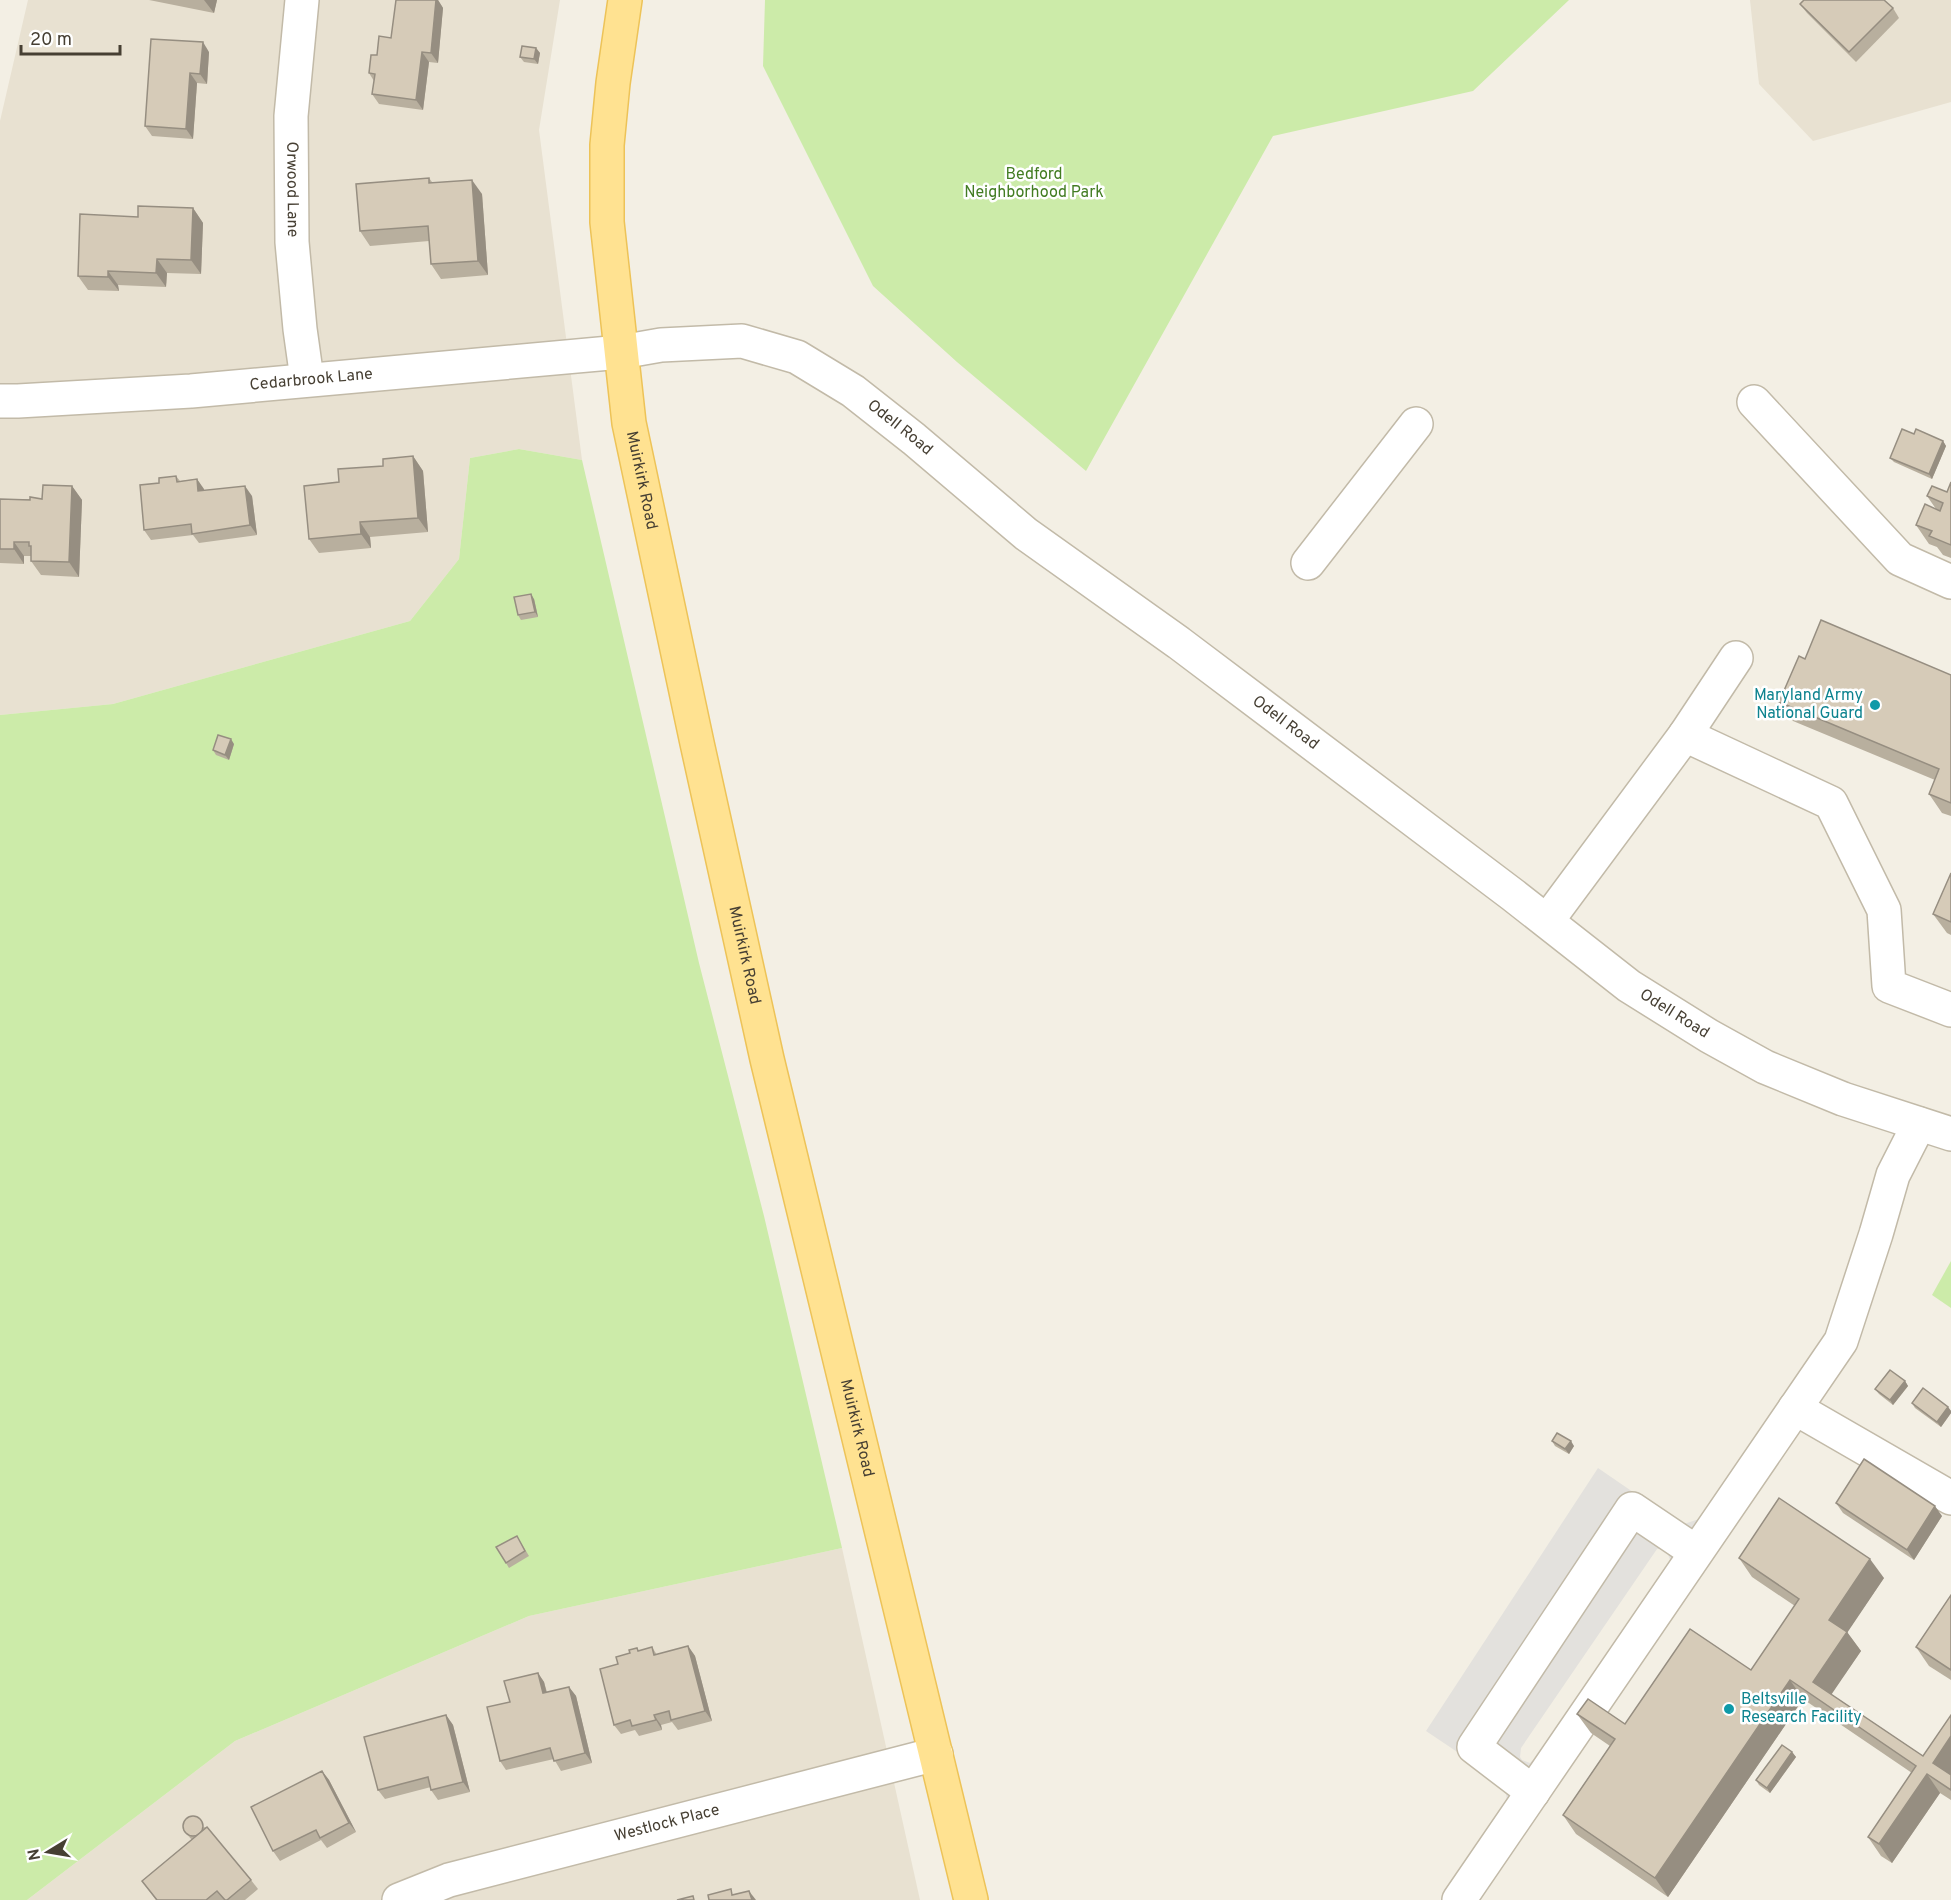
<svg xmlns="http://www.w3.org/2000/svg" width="1951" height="1900" font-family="Overpass,sans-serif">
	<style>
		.residential { fill: #e8e1d1 }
		.green { fill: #cceba9 }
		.parking { fill: #e3e1dd }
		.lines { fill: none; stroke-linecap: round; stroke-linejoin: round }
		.minor-casing { stroke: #c2baa8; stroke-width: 36 }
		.major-casing { stroke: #edc358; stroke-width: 36 }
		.minor { stroke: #fff; stroke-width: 33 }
		.major { stroke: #ffe291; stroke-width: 33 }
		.wall { fill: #b8af9e }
		.shaded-wall { fill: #968e81 }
		.building { fill: #d6cbb8; stroke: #968e81; stroke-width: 1.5 }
		.culture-dot { fill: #0f9aa8; stroke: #fff; stroke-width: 2 }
		.labels { text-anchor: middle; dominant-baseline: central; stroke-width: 5; stroke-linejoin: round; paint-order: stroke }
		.park-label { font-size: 16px; fill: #427c22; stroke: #fff }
		.street-label { font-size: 16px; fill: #463f33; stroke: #fff }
		.culture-label { font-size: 16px; fill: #0d838f; stroke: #fff; text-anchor: end }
	</style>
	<rect width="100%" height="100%" fill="#f3efe4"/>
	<!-- residential -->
	<g class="residential">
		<polygon points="28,0 560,0 539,130 582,460 519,449 470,458 459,559 410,621 113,704 0,715 0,121"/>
		<polygon points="1750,0 1951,0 1951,102 1813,141 1759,84"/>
		<polygon points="842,1548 920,1900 27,1900 235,1741 529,1616"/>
	</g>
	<!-- green -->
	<g class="green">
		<polygon points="765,0 1569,0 1473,91 1273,136 1086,471 957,362 873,286 763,66"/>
		<polygon points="519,449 582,460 699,963 764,1216 842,1548 529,1616 235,1741 27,1900 0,1900 0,715 113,704 410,621 459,559 470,458"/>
		<polygon points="1951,1261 1951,1308 1932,1295"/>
	</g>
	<!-- parking -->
	<polygon class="parking" points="1598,1468 1681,1525 1699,1519 1671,1562 1667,1552 1664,1549 1657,1549 1521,1748 1520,1757 1522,1760 1530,1763 1533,1760 1507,1801 1505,1787 1502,1782 1426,1731"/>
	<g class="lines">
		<!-- minor casing -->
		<g class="minor-casing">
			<g id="minor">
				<path id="s1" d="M302 0 291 116 292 242 300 329 307 379"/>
				<path id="s2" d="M0 401H18L191 391 621 352 661 345 742 341 797 357 853 391 914 439 1026 534 1179 643 1513 895 1629 986 1709 1036 1765 1067 1843 1099 1951 1134"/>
				<polyline points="1754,402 1900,559 1951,582"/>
				<polyline points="1308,563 1416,424"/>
				<polyline points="1685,735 1736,658"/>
				<polyline points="1547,921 1685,735 1831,803 1884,910 1889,986 1951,1010"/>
				<polyline points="1795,1408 1951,1498"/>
				<polyline points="1533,1792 1474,1747 1632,1509 1696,1552"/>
				<path id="s3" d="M399 1900 449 1880 936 1754"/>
				<polyline points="1459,1900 1841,1341 1876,1234 1893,1175 1919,1124"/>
			</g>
		</g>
		<!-- major casing -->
		<g class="major-casing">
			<g id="major">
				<path id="s4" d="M625 0 613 83 607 145V222L629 423 697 743 767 1059 971 1900"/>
			</g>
		</g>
		<!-- minor -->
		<use href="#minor" class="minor"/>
		<!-- major -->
		<use href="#major" class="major"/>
	</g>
	<!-- wall -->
	<g class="wall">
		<polygon points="149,0 217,0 214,13"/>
		<polygon points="396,0 438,0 443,8 438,63 429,62 423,110 379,104 372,94 374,81 369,73 391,38"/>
		<polygon points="1800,4 1893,8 1899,18 1856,62 1807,13"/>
		<polygon points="536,48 540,53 538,64 524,62 520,57"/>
		<polygon points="209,52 207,84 197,83 193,139 152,136 145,126"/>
		<polygon points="429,178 432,182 482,194 488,275 441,279 431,264 429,241 370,246 360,231"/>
		<polygon points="193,208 203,223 201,274 167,273 166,287 118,285 119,291 88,290 78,276 138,217"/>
		<polygon points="1914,434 1943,441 1946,446 1932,479 1894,462 1890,458"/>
		<polygon points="413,456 423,471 428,532 370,537 371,548 319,553 309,539 339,482"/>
		<polygon points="176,476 180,481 197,479 204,491 252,496 257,535 199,543 193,535 151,540 144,530"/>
		<polygon points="1951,482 1951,558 1943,555 1937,547 1929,544 1916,525 1936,509 1927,496 1947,492"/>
		<polygon points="72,486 82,500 79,577 41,575 31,561 31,556 24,556 24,564 0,563 0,499 42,499"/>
		<polygon points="534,599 538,617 521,620 518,615"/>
		<polygon points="1805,659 1951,675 1951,816 1942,813 1929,794 1935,780 1793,721 1779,702"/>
		<polygon points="234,744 229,760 216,755 213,750"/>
		<polygon points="1951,873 1951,935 1947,933 1933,914"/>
		<polygon points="1905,1381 1908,1386 1893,1405 1879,1394 1875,1389"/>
		<polygon points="1912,1403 1948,1407 1951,1411 1951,1413 1941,1427 1915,1408"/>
		<polygon points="1552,1441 1574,1446 1569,1454 1555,1446"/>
		<polygon points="1836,1503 1942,1516 1914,1560 1843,1513"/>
		<polygon points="520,1541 529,1556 509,1568 506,1563"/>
		<polygon points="1739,1558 1884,1578 1847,1632 1861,1651 1831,1694 1923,1756 1951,1715 1951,1800 1940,1793 1892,1863 1881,1856 1868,1837 1912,1773 1803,1699 1668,1897 1576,1834 1563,1815 1610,1746 1591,1733 1577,1714 1625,1724 1751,1670 1795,1606 1752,1577"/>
		<polygon points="1951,1595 1951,1680 1929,1666 1916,1647"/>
		<polygon points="688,1646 695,1656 712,1721 678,1730 672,1722 661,1725 662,1730 639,1736 635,1730 621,1734 614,1725 618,1664 630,1653 637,1648 639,1651 652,1647 657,1655"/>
		<polygon points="538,1673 544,1682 547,1692 569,1687 576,1696 592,1763 561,1771 554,1759 506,1770 500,1761 510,1702"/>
		<polygon points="446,1715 453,1725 470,1792 438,1800 431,1790 431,1787 385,1799 378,1790"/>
		<polygon points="1792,1752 1796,1757 1770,1793 1759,1785 1756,1780"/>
		<polygon points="322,1771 329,1780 356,1832 327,1848 321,1840 280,1861 273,1851"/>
		<polygon points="206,1827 251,1880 258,1889 245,1900 156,1900 142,1881 192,1840 183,1830"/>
	</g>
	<!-- shaded-wall -->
	<g class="shaded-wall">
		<polygon points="204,0 217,0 214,13"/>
		<polygon points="436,0 438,0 443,8 438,63 431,53"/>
		<polygon points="203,42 209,52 207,84 200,74"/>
		<polygon points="536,48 540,53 538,64 534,59"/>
		<polygon points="422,52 429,62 423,110 416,100"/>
		<polygon points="190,73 197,83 193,139 186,129"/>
		<polygon points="472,180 482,194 488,275 478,261"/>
		<polygon points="193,208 203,223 201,274 191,260"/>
		<polygon points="157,259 167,273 166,287 156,273"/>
		<polygon points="108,271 118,285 119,291 108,277"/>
		<polygon points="1943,441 1946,446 1932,479 1929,474"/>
		<polygon points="413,456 423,471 428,532 418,518"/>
		<polygon points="197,479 204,489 205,501 198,491"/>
		<polygon points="72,486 82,500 79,577 69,562"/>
		<polygon points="245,486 252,496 257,535 250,525"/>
		<polygon points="360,522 370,537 371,548 361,534"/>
		<polygon points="14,542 24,556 24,564 14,549"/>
		<polygon points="531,594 534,599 538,617 535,612"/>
		<polygon points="231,739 234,744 229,760 225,755"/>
		<polygon points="1905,1381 1908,1386 1893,1405 1890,1400"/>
		<polygon points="1948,1407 1951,1411 1951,1413 1941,1427 1937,1422"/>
		<polygon points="1571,1441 1574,1446 1569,1454 1565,1449"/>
		<polygon points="1935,1506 1942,1516 1914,1560 1907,1550"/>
		<polygon points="1870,1559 1884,1578 1843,1639 1829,1620"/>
		<polygon points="1847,1632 1861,1651 1827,1701 1813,1682"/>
		<polygon points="688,1646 695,1656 712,1721 705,1711"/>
		<polygon points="538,1673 544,1682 549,1703 543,1693"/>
		<polygon points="1790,1680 1803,1699 1668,1897 1655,1878"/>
		<polygon points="569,1687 576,1696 592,1763 585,1753"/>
		<polygon points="446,1715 453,1725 470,1792 463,1782"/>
		<polygon points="654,1715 661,1725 662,1730 656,1720"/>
		<polygon points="1951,1736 1951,1775 1946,1782 1933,1763"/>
		<polygon points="1792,1752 1796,1757 1770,1793 1767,1788"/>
		<polygon points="322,1771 329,1780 356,1832 349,1823"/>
		<polygon points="1927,1774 1940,1793 1892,1863 1879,1844"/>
		<polygon points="749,1891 756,1900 752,1900"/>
	</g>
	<!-- building -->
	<g class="building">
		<polygon points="396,0 436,0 431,53 422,52 416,100 372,94 375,74 369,73 371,55 377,55 379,36 391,38"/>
		<polygon points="1804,0 1884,0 1893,8 1849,52 1800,4"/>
		<polygon points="151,39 203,42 200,74 190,73 186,129 145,126"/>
		<polygon points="522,46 536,48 534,59 520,57"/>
		<polygon points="429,178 429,183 472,180 478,261 431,264 428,226 360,231 356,184"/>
		<polygon points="138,206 193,208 191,260 157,259 156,273 108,271 108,277 78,276 80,214 138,217"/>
		<polygon points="1902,429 1914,434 1916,429 1943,441 1929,474 1890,458"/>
		<polygon points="413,456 418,518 360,522 361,534 309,539 304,486 339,482 338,469 383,466 383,459"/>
		<polygon points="176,476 177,482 197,479 198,491 245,486 250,525 192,534 191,524 144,530 140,485 159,483 159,478"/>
		<polygon points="1951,482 1951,545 1929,536 1932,531 1916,525 1925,504 1940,511 1943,503 1927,496 1932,486 1947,492"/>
		<polygon points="43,485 72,486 69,562 31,561 31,546 29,546 29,542 14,542 14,549 0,549 0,499 30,500 30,497 42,499"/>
		<polygon points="531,594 535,612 518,615 514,597"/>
		<polygon points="1821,620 1951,675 1951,803 1929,794 1939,769 1779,702 1799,656 1805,659"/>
		<polygon points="218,735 231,739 225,755 213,750"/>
		<polygon points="1951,873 1951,922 1933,914"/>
		<polygon points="1890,1370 1905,1381 1890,1400 1875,1389"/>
		<polygon points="1923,1388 1948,1407 1937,1422 1912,1403"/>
		<polygon points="1557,1433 1571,1441 1565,1449 1552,1441"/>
		<polygon points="1864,1459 1935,1506 1907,1550 1836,1503"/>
		<polygon points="1779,1498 1870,1559 1829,1620 1847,1632 1813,1682 1923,1756 1951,1715 1951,1736 1933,1763 1951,1775 1951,1790 1927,1774 1879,1844 1868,1837 1916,1766 1790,1680 1655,1878 1563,1815 1615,1739 1577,1714 1588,1699 1625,1724 1690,1629 1751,1670 1799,1599 1739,1558"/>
		<polygon points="517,1536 525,1551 506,1563 496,1547"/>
		<polygon points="1951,1595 1951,1670 1916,1647"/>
		<polygon points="688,1646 705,1711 671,1720 669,1711 654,1715 656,1720 632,1726 630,1720 614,1725 600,1669 618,1664 616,1657 630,1653 629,1650 637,1648 638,1651 652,1647 654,1655"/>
		<polygon points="538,1673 543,1693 569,1687 585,1753 554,1761 550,1748 500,1761 487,1707 510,1702 504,1681"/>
		<polygon points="446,1715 463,1782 431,1790 428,1777 378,1790 364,1737"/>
		<polygon points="1782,1745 1792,1752 1767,1788 1756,1780"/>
		<polygon points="322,1771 349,1823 320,1838 316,1830 273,1851 251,1807"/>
		<circle cx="193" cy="1826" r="10"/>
		<polygon points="207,1827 251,1880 227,1900 225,1900 217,1891 206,1900 157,1900 142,1881"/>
		<polygon points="731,1889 732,1895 749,1891 752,1900 709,1900 708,1895"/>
		<polygon points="693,1896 694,1900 677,1900"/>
	</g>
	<!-- markers -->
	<g class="culture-dot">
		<circle cx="1875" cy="705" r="6"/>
		<circle cx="1729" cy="1709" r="6"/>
	</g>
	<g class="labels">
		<!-- park labels -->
		<g class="park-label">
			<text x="1034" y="175">Bedford<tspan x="1034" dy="18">Neighborhood Park</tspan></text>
		</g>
		<!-- street labels -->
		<g class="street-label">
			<text stroke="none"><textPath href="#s1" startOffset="190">Orwood Lane</textPath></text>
			<text stroke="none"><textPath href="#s2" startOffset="312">Cedarbrook Lane</textPath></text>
			<text stroke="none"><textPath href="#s2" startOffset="927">Odell Road</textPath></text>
			<text stroke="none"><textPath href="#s4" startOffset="484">Muirkirk Road</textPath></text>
			<text stroke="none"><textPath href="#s2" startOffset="1413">Odell Road</textPath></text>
			<text stroke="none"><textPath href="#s4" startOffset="970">Muirkirk Road</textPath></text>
			<text stroke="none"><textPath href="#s2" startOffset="1899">Odell Road</textPath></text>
			<text stroke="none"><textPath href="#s4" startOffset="1456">Muirkirk Road</textPath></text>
			<text stroke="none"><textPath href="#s3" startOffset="279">Westlock Place</textPath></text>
		</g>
		<!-- culture labels -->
		<g class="culture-label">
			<text x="1863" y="696">Maryland Army<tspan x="1863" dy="18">National Guard</tspan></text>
			<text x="1741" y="1700" text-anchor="start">Beltsville<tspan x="1741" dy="18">Research Facility</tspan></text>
		</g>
	</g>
	<!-- north arrow -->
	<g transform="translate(48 1852) rotate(259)" stroke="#ffffff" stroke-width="4.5" paint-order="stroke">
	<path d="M0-4.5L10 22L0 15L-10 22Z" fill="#463f33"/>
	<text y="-9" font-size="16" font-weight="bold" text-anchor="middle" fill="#463f33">N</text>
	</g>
	<!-- scale -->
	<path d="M21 45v9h99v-9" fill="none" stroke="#463f33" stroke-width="3"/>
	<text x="30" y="45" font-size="18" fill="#463f33" stroke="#ffffff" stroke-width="4.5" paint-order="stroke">20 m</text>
</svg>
